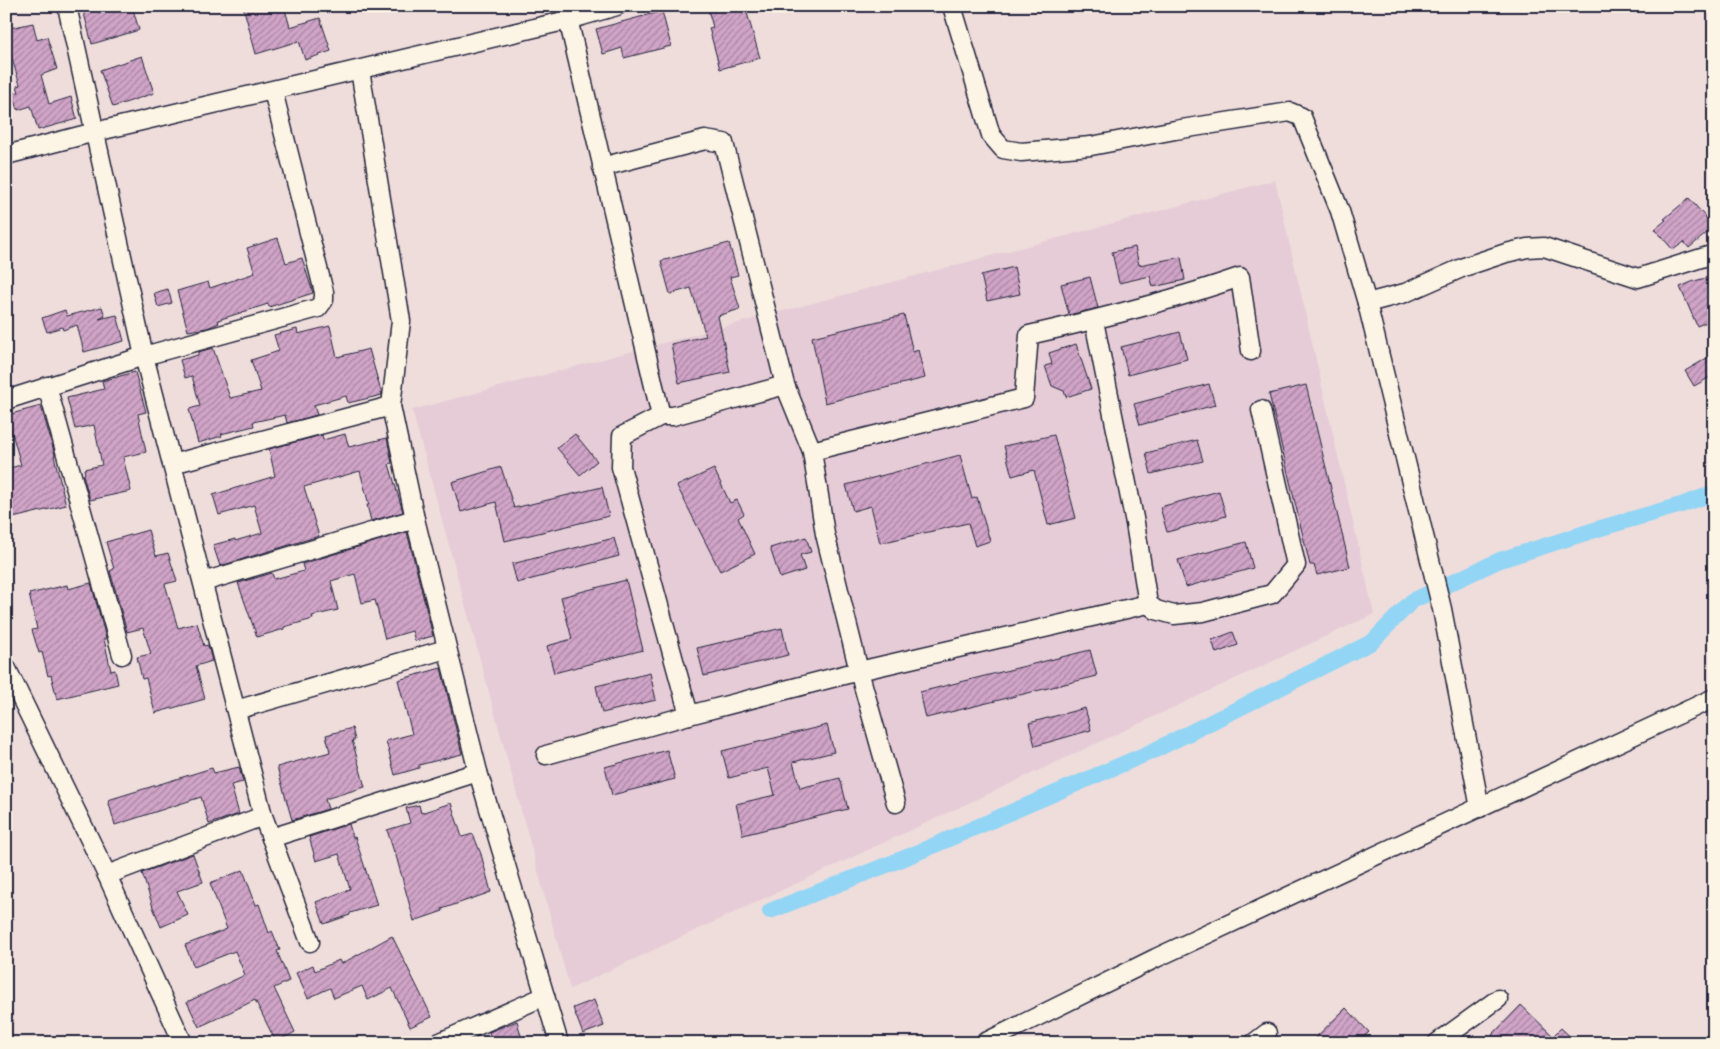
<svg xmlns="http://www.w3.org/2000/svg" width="1720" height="1049" font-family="Dekko,sans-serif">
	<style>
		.built { fill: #e6ccd6 }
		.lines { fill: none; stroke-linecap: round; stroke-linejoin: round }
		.canal { stroke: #92d5f4; stroke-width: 16 }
		.building { fill: url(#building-hatch); stroke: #22223b }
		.minor-casing { stroke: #22223b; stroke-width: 21 }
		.minor { stroke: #fcf5e5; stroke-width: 18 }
	</style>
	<defs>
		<pattern id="building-hatch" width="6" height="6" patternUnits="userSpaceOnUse" patternTransform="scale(1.25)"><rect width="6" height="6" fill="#d0a4c7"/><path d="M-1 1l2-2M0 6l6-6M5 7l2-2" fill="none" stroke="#a885a3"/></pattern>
	</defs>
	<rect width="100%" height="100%" fill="#efdddc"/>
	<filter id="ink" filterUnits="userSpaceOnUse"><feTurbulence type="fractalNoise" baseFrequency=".02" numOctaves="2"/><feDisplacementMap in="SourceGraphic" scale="10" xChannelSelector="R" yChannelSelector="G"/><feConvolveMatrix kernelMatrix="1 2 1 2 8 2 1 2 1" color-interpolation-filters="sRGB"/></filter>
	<g filter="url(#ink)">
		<!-- built -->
		<g class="built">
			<polygon points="1275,180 1374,614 570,989 412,410"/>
			<polygon points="6,1013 17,1043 6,1043"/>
		</g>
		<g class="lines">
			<!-- canal -->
			<polyline class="canal" points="770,911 907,857 1153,751 1372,642 1412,601 1500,560 1601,528 1681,505 1714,493"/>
		</g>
		<!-- building -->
		<g class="building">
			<polygon points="82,6 132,6 139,30 92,44"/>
			<polygon points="243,6 284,6 290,27 320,18 331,51 305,60 299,41 256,54"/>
			<polygon points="707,6 745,6 760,58 720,69 709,28 713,27"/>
			<polygon points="662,11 671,46 624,58 622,48 603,54 596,29"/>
			<polygon points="33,23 37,40 47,37 57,69 41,75 49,104 71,97 77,119 38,130 31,106 18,110 13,93 19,92 17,86 20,85 9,49 6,50 6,29"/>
			<polygon points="142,56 154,93 113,107 100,70"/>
			<polygon points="1689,198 1714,227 1689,248 1684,242 1673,250 1655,229 1666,220 1664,219"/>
			<polygon points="278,238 286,263 302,258 313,293 269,307 268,304 218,320 219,323 207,328 188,331 177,291 208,282 210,288 255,273 247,248"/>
			<polygon points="729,243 738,275 730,277 740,309 718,316 730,372 679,383 671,344 706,336 691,288 670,294 661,261"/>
			<polygon points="1135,247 1139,265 1181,257 1185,280 1153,287 1150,276 1119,283 1112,252"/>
			<polygon points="1014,267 1020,294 987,301 981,275"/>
			<polygon points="1714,276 1714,319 1697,326 1680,287 1694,281"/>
			<polygon points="1090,277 1098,308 1069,315 1061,284"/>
			<polygon points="168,289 172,303 158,307 154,293"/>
			<polygon points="102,307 105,316 99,319 117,315 124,341 84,352 77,325 63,330 62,327 47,332 42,318 65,310 67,316"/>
			<polygon points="904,315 913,352 918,350 925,378 825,403 812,337"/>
			<polygon points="330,326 337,357 369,349 382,395 348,403 346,396 314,405 317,415 287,423 285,415 253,422 254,426 221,434 222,436 198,443 189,409 200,406 192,376 185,378 180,360 198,355 198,352 213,348 230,398 261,391 251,360 279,351 274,335 297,329 298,334"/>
			<polygon points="1180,332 1187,359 1128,375 1121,347"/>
			<polygon points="1076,344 1091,389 1066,397 1064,391 1052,386 1045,366 1052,364 1049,353"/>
			<polygon points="1714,354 1714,375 1694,386 1685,371"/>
			<polygon points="135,372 146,412 138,414 146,452 123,457 131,491 90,500 83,475 85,474 84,469 102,465 94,425 75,429 67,398 104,389 102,381"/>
			<polygon points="1209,384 1215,405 1140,425 1134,404"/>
			<polygon points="1306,385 1350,567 1317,575 1314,565 1310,565 1269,394"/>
			<polygon points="41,406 55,455 54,456 66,505 9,519 6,508 6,469 21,465 7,415"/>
			<polygon points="345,434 349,447 387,438 392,463 389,464 403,512 371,521 367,505 369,505 360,471 304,487 319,536 220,566 213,545 235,539 235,541 262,533 254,505 219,515 213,495 275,476 269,449 322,435 323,440"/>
			<polygon points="575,434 597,461 580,475 557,448"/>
			<polygon points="1054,435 1076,518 1048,525 1034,470 1012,476 1004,446"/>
			<polygon points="1197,440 1203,461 1151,474 1146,453"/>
			<polygon points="960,455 972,499 977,497 990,541 975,546 968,523 880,543 871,506 853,511 846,485"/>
			<polygon points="501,467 514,508 602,487 609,516 505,541 496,502 461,512 452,482"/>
			<polygon points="714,469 730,503 737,500 744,514 738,518 755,554 720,571 677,486"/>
			<polygon points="1219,491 1226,516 1167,532 1160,507"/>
			<polygon points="148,530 156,556 168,553 177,581 165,584 178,628 197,623 204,646 208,645 212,661 196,666 205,699 155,713 146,678 142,679 137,657 151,654 143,628 127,632 110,571 114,569 106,542"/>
			<polygon points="407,532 433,636 415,641 412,631 385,639 375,600 362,603 355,574 331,581 338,610 312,616 313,619 284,627 284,629 257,637 238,583 272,573 274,579 304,571 302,564"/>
			<polygon points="806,537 811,552 800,555 805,570 780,578 770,548"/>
			<polygon points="614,538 619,556 517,583 512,564"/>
			<polygon points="1246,542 1253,568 1186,587 1178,560"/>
			<polygon points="626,580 643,650 554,673 547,646 572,639 561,597"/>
			<polygon points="91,583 106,638 104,639 111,671 115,670 118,684 57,699 51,675 48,676 42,652 39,653 32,630 37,629 29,594 67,585 68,589"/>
			<polygon points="782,628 788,655 704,676 697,648"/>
			<polygon points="1233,632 1238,645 1216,653 1212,640"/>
			<polygon points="1090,650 1097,676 926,718 920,692"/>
			<polygon points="441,668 462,754 419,765 419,768 395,775 386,741 412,734 398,680"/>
			<polygon points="650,673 656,700 602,713 596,686"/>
			<polygon points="1085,708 1091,730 1035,746 1029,723"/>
			<polygon points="827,725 834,752 793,762 800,788 840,778 848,809 743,835 736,804 775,795 768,768 729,778 722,751"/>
			<polygon points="352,728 355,740 352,740 365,787 325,799 328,809 292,820 277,767 330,752 326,735"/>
			<polygon points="667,750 675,779 612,795 605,767"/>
			<polygon points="239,767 243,782 231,785 239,814 209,824 201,797 115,825 108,800 212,768 214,773"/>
			<polygon points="451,803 462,837 473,834 481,854 491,892 442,909 443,911 414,921 395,852 394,852 387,830 410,823 406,808 419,805 421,813"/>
			<polygon points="349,824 353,838 355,837 377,905 350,913 350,915 324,924 316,902 350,889 339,854 316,861 309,837"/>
			<polygon points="193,854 203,882 177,891 188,915 161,927 153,907 142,873"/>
			<polygon points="243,870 256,905 259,904 269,933 272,931 280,950 277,951 289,981 274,988 295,1032 276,1042 255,1000 199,1027 187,1002 245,975 235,951 194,967 185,945 227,929 210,883"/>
			<polygon points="392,936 432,1017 410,1027 392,988 368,1000 362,986 334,998 330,988 308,998 296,973 313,965 315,971 339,960 341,964"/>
			<polygon points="594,1000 604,1026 583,1034 573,1008"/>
			<polygon points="1521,1005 1553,1036 1561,1028 1577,1043 1500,1043 1492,1035"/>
			<polygon points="1346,1008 1369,1032 1358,1043 1310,1043"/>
			<polygon points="517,1021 523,1043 492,1043 489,1032"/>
		</g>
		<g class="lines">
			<!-- minor casing -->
			<g class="minor-casing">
				<g id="minor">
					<polyline points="67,6 144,356 263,816 310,942"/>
					<polyline points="565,6 661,416"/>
					<polyline points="952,6 991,135 1003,149 1021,152 1091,146 1175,130 1290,112 1302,117 1340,211 1367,303 1442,609 1480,808"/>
					<polyline points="360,70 401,321 391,406 415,519 478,772 559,1043"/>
					<polyline points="6,155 95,132 568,20 617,6"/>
					<polyline points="602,167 705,140 724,143 785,385 812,451 825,534 859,671 896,803"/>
					<polyline points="1367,303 1405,293 1464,267 1506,253 1527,248 1544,247 1638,278 1714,254"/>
					<polyline points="1094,321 1135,523 1148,604 1156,610 1174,615 1203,612 1272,594 1296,565 1261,410"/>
					<polyline points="47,386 122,655"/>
					<polyline points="6,400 144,356 318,308 324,300 324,292 273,91"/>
					<path d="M812 451 1024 398 1029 335C1100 319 1171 301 1240 277L1251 351"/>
					<polyline points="172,464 391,406"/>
					<polyline points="203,582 415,519"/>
					<polyline points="6,667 107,875 183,1043"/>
					<polyline points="236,710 446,649"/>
					<polyline points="689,715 621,467 622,436 661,416 673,416 785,385"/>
					<polyline points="546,755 689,715 859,671 1148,604"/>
					<polyline points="271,838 478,772"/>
					<polyline points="107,875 263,816"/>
					<polyline points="438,1043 545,996"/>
					<polyline points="984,1043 1156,958 1714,698"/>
					<polyline points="1254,1043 1267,1033"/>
					<polyline points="1437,1043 1498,999"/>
				</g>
			</g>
			<!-- minor -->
			<use href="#minor" class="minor"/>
		</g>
	</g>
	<!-- margin -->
	<rect width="1720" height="1049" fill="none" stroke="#fcf5e5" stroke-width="25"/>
	<rect x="12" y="12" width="1695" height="1024" fill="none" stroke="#22223b" stroke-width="2" filter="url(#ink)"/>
</svg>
